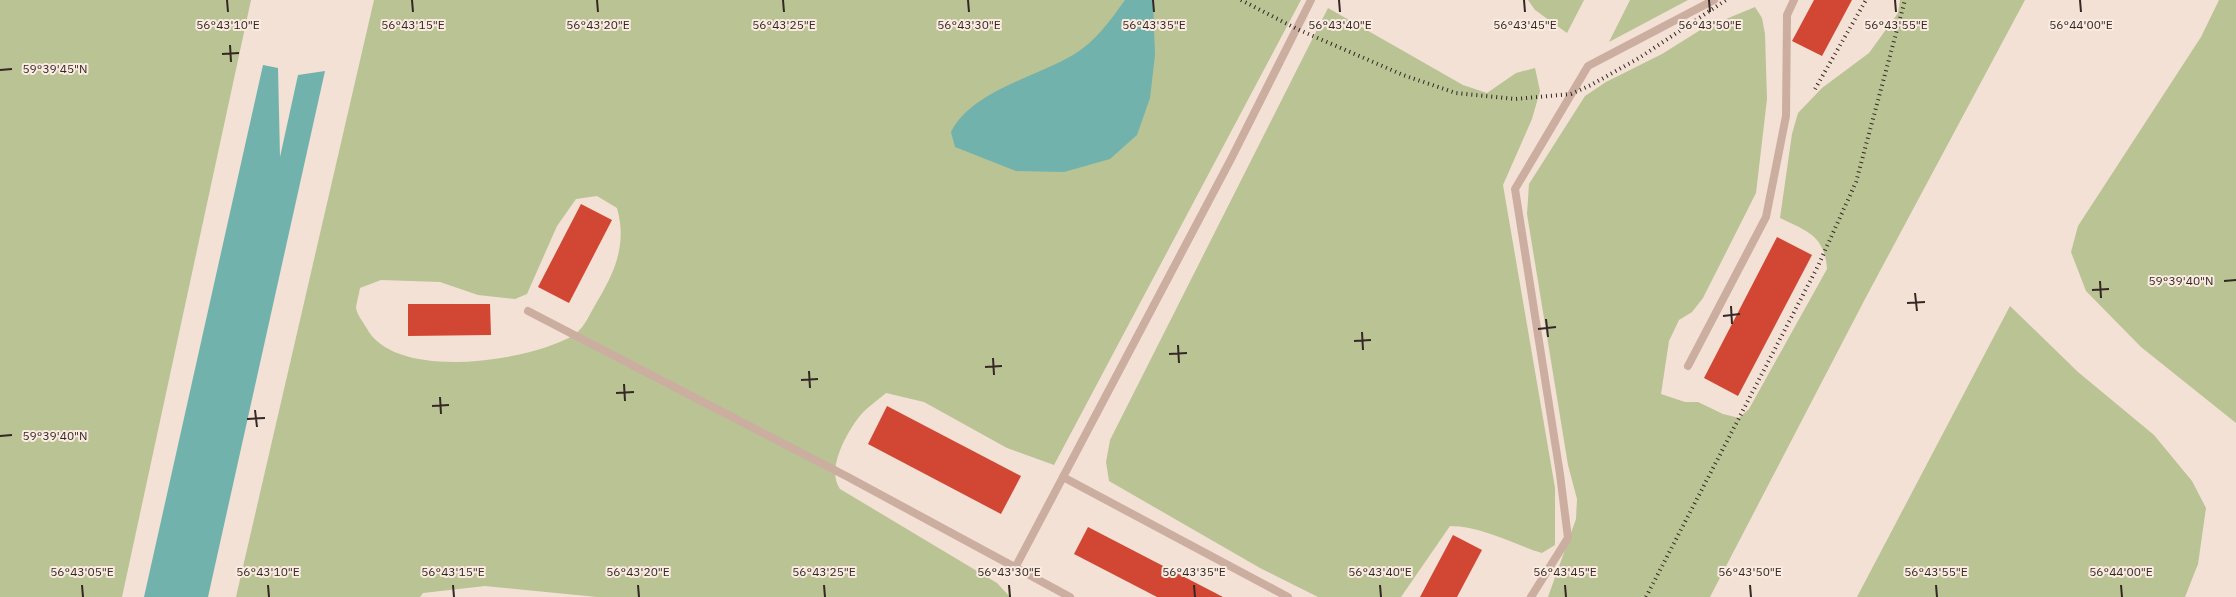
<svg xmlns="http://www.w3.org/2000/svg" width="2236" height="597" font-family="'IBM Plex Sans',sans-serif">
	<style>
		.green { fill: #b9c394; fill-rule: evenodd }
		.water { fill: #71b2ac }
		.building { fill: #d24634 }
		.lines { fill: none; stroke-linecap: round; stroke-linejoin: round }
		.service { stroke: #cbaea0; stroke-width: 8 }
		.rail { stroke: #342724; stroke-width: 4; stroke-dasharray: 1 4; stroke-linecap: butt }
		.ticks { fill: none; stroke: #342724; stroke-width: 2 }
		.ticks-label { font-size: 12px; text-anchor: middle; fill: #342724; stroke: #faebe1; stroke-width: 4; stroke-linejoin: round; paint-order: stroke }
	</style>
	<rect width="100%" height="100%" fill="#f3e1d5"/>
	<!-- green -->
	<g class="green">
		<polygon points="0,0 251,0 122,597 0,597"/>
		<path d="M374 0H1301L1054 465 1007 448 924 402 886 393C877 401 866 408 859 417 846 434 826 470 840 489L997 583 1010 597H597L485 586 423 593 420 597H236ZM597 196 617 208C628 247 613 275 594 307 589 316 583 329 574 335 531 361 394 383 366 327 363 322 356 313 356 307 357 301 359 294 360 288L381 280 440 282 478 295 515 299 527 294 557 226 576 199Z"/>
		<polygon points="1528,0 1584,0 1567,33 1535,10"/>
		<polygon points="1630,0 1688,0 1609,42"/>
		<path d="M1900 0H2025L1865 299 1710 597H1548L1576 519 1577 499 1568 465 1527 214 1529 184 1585 96 1606 82 1662 54 1702 29 1755 7 1762 18 1765 34 1767 99 1756 193 1703 298 1692 312 1679 320 1669 341 1661 394 1685 402H1698L1723 414 1739 418 1749 409 1827 269C1825 236 1807 231 1780 218L1792 134 1798 113 1822 88 1869 53 1898 13Z"/>
		<polygon points="2219,0 2236,0 2236,423 2141,347 2086,291 2071,252 2078,226 2201,37"/>
		<path d="M1328 8 1463 85 1487 93 1516 73 1535 68 1540 91 1532 119 1503 185 1555 488V545L1542 553C1513 544 1481 526 1450 526L1401 597H1318L1260 568 1109 481 1106 462 1110 440Z"/>
		<polygon points="2010,306 2078,372 2154,435 2192,481 2206,508 2198,564 2185,597 1857,597"/>
	</g>
	<!-- water -->
	<g class="water">
		<path d="M1125 0H1153L1155 55 1150 98 1137 135 1110 159 1064 172 1016 171 955 147 951 132C972 91 1034 78 1073 55 1095 42 1110 21 1125 0Z"/>
		<polygon points="263,65 278,68 280,157 298,75 325,71 208,597 144,597"/>
	</g>
	<!-- building -->
	<g class="building">
		<polygon points="1814,0 1852,0 1822,56 1792,41"/>
		<polygon points="581,204 612,220 569,303 538,287"/>
		<polygon points="1777,237 1812,255 1738,396 1704,378"/>
		<polygon points="408,304 490,304 491,335 408,336"/>
		<polygon points="887,406 1021,476 1001,514 868,444"/>
		<polygon points="1088,527 1223,597 1157,597 1074,554"/>
		<polygon points="1453,535 1482,550 1457,597 1420,597"/>
	</g>
	<g class="lines">
		<!-- service -->
		<g class="service">
			<polyline points="528,311 848,477 1070,597"/>
			<polyline points="1688,366 1766,217 1786,116 1787,15 1794,0"/>
			<polyline points="1063,477 1288,597"/>
			<polyline points="1016,566 1231,159 1311,0"/>
			<polyline points="1531,597 1568,538 1560,474 1515,189 1588,66 1714,0"/>
		</g>
		<!-- rail -->
		<g class="rail">
			<polyline points="1241,0 1297,29 1403,75 1456,93 1515,99 1571,94 1591,85 1639,58 1726,0"/>
			<polyline points="1815,89 1866,0"/>
			<polyline points="1646,597 1818,266 1856,182 1905,0"/>
		</g>
	</g>
	<!-- ticks -->
	<path class="ticks" d="M227 0 228 12M412 0 413 12M597 0 598 12M783 0 784 12M968 0 969 12M1153 0 1154 12M1339 0 1340 12M1524 0 1525 12M1709 0 1710 12M1895 0 1896 12M2080 0 2081 12M230 45 231 62M222 54 239 53M0 70 12 69M2100 281 2101 298M2224 281 2236 280M2092 290 2109 289M1915 293 1917 311M1907 303 1925 302M1731 306 1732 324M1723 316 1740 314M1546 319 1548 337M1538 329 1556 327M1362 332 1363 350M1354 341 1371 340M1178 345 1179 363M1169 354 1187 353M993 358 994 375M985 367 1002 366M809 371 810 388M801 380 818 379M624 384 625 401M616 393 634 392M440 397 441 414M432 406 449 405M255 410 257 427M247 419 265 418M0 436 12 435M82 585 83 597M268 585 269 597M453 585 454 597M638 585 639 597M824 585 825 597M1009 585 1010 597M1194 585 1195 597M1380 585 1381 597M1565 585 1566 597M1750 585 1751 597M1936 585 1937 597M2121 585 2122 597"/>
	<g class="ticks-label">
		<text x="228" y="29">56°43'10"E</text>
		<text x="413" y="29">56°43'15"E</text>
		<text x="598" y="29">56°43'20"E</text>
		<text x="784" y="29">56°43'25"E</text>
		<text x="969" y="29">56°43'30"E</text>
		<text x="1154" y="29">56°43'35"E</text>
		<text x="1340" y="29">56°43'40"E</text>
		<text x="1525" y="29">56°43'45"E</text>
		<text x="1710" y="29">56°43'50"E</text>
		<text x="1896" y="29">56°43'55"E</text>
		<text x="2081" y="29">56°44'00"E</text>
		<text x="55" y="73">59°39'45"N</text>
		<text x="2181" y="285">59°39'40"N</text>
		<text x="55" y="440">59°39'40"N</text>
		<text x="82" y="576">56°43'05"E</text>
		<text x="268" y="576">56°43'10"E</text>
		<text x="453" y="576">56°43'15"E</text>
		<text x="638" y="576">56°43'20"E</text>
		<text x="824" y="576">56°43'25"E</text>
		<text x="1009" y="576">56°43'30"E</text>
		<text x="1194" y="576">56°43'35"E</text>
		<text x="1380" y="576">56°43'40"E</text>
		<text x="1565" y="576">56°43'45"E</text>
		<text x="1750" y="576">56°43'50"E</text>
		<text x="1936" y="576">56°43'55"E</text>
		<text x="2121" y="576">56°44'00"E</text>
	</g>
</svg>
